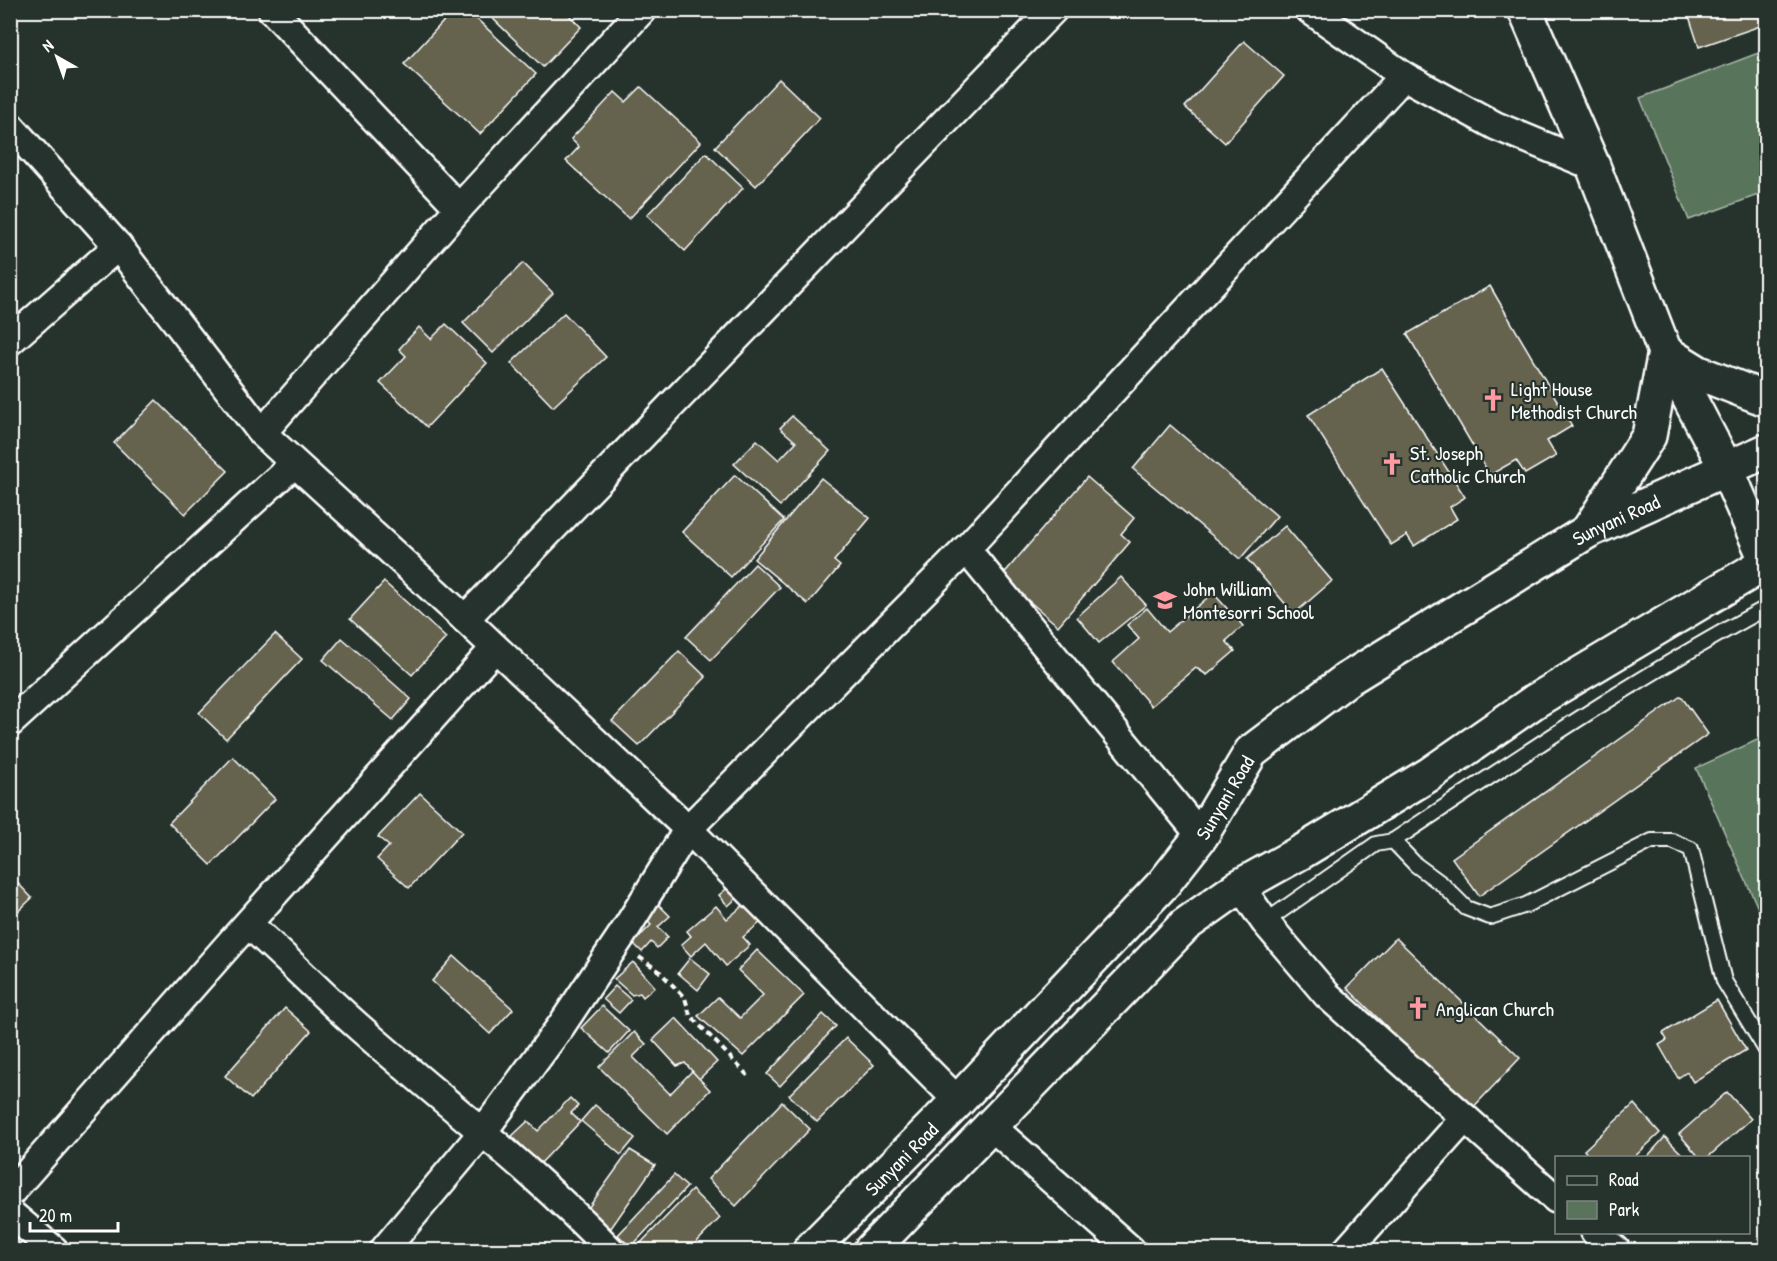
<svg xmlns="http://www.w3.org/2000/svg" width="1777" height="1261" font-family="'Patrick Hand',sans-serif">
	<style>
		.green { fill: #59745b; stroke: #acbaad; stroke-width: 1.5 }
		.building { fill: #65624e; stroke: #fff; stroke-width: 1.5 }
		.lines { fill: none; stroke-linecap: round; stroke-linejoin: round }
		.service-casing { stroke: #fff; stroke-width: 18 }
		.minor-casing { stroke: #fff; stroke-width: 32 }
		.tertiary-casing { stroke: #fff; stroke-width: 38 }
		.primary-casing { stroke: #fff; stroke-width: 38 }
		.path { stroke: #fff; stroke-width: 4; stroke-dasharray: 6 4.5; stroke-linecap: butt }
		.service { stroke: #26332d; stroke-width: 14 }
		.minor { stroke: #26332d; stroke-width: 27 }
		.tertiary { stroke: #26332d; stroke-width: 33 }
		.primary { stroke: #26332d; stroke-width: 33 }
		.labels { text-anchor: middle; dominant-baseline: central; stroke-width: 4.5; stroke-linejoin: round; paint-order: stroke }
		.poi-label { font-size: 20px; fill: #fff; stroke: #26332d; text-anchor: start }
		.street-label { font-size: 20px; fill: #fff; stroke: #26332d }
	</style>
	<rect width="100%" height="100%" fill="#26332d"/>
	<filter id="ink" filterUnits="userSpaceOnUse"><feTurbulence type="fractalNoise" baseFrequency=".0167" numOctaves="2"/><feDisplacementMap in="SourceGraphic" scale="12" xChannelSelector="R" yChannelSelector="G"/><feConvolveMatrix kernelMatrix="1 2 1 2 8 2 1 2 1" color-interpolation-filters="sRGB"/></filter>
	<g filter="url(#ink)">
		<!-- green -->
		<g class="green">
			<polygon points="1766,50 1766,215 1758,195 1689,220 1640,98"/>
			<polygon points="1766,736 1766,923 1765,924 1696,768"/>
		</g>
		<!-- building -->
		<g class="building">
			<polygon points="454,10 467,10 536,74 480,134 404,64"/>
			<polygon points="484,10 564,10 581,27 543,67"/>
			<polygon points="1687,10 1766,10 1766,24 1699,47"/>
			<polygon points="1244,41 1284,76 1225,143 1185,107"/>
			<polygon points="779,79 820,118 756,186 715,147"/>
			<polygon points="641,87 701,142 629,219 566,161 579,147 571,139 615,92 626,102"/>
			<polygon points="706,153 743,188 685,251 647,215"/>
			<polygon points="523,263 553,293 493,353 463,323"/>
			<polygon points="1490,286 1572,426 1547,441 1556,456 1525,474 1516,460 1490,475 1407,334"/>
			<polygon points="564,313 606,357 553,407 511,363"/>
			<polygon points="446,324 487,363 427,427 380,383 406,356 399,349 419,327 431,339"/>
			<polygon points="1382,368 1465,497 1450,507 1457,519 1414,546 1407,535 1391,545 1308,415"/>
			<polygon points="156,400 228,471 185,514 114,443"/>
			<polygon points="792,416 830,451 780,506 734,464 757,440 779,460 796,442 780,428"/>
			<polygon points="1170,425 1277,516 1240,559 1133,469"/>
			<polygon points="735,475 784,520 731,577 682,532"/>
			<polygon points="1087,477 1134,518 1121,534 1130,542 1058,626 1001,577"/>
			<polygon points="821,478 870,518 834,561 840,566 808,604 754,559"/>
			<polygon points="1285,526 1332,581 1294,614 1247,559"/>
			<polygon points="755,564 780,587 711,660 686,637"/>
			<polygon points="1121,577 1146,605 1099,643 1077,617"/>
			<polygon points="384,582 446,638 412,675 350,619"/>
			<polygon points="1213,593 1243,626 1226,641 1235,651 1207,675 1196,668 1151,706 1113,662 1139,639 1127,625 1147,608 1167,632"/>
			<polygon points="275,634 302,659 226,739 199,713"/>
			<polygon points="342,638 411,699 393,720 323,660"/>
			<polygon points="679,651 706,677 639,746 612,721"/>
			<polygon points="1681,696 1708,734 1479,896 1452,858"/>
			<polygon points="233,757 275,799 211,865 169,823"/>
			<polygon points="420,793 462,832 409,888 377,859 389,846 378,837"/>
			<polygon points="11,876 32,898 10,919 10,877"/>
			<polygon points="731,885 740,895 728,906 719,895"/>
			<polygon points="654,900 670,916 658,927 668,937 657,948 651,942 642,952 633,943 651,925 640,914"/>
			<polygon points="745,904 761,922 743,937 750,945 726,966 706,942 691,956 681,945 691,936 687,931 716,906 727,919"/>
			<polygon points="1396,938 1520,1058 1465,1116 1381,1034 1388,1028 1347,988"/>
			<polygon points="757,950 804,995 743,1056 698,1016 718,997 740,1018 763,995 738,970"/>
			<polygon points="454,956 513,1009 490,1034 432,981"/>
			<polygon points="690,958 710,974 698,990 678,973"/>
			<polygon points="633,962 655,987 643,997 640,993 632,995 614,979"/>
			<polygon points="1766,969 1766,985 1759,974"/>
			<polygon points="615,986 631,1000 619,1013 603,999"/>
			<polygon points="1717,1000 1746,1050 1693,1082 1687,1072 1678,1078 1659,1045 1667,1040 1663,1033"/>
			<polygon points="602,1006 629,1031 609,1053 581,1028"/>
			<polygon points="285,1008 311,1031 251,1099 225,1076"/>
			<polygon points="823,1014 836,1026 780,1086 767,1074"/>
			<polygon points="676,1018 717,1062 699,1079 685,1063 677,1066 653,1040"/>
			<polygon points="634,1032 646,1044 633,1057 670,1094 692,1071 710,1090 667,1134 599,1067"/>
			<polygon points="846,1038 874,1065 817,1122 789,1095"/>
			<polygon points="1727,1092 1751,1119 1707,1158 1700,1158 1679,1134"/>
			<polygon points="570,1098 578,1106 571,1113 580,1122 540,1164 512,1136 528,1121 538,1131"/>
			<polygon points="782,1102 810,1129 736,1206 708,1179"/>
			<polygon points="1634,1104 1660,1133 1633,1158 1590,1158 1584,1150"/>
			<polygon points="595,1105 635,1138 621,1155 581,1121"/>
			<polygon points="1665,1137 1686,1158 1646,1158"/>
			<polygon points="630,1150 655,1165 611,1228 586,1211"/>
			<polygon points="674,1175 687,1187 631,1247 618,1235"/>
			<polygon points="692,1190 720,1218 689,1250 634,1250"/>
		</g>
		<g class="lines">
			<!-- service casing -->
			<g class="service-casing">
				<g id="service">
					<path d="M1393 841C1515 760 1637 677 1766 608"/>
					<polyline points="1265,922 1376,844 1393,841 1416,865 1442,884 1466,908 1490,917 1526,905 1652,841 1672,841 1691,849 1724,981 1766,1050"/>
				</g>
			</g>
			<!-- minor casing -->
			<g class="minor-casing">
				<g id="minor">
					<polyline points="272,10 459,208"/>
					<polyline points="1310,10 1404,76 1496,126 1593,166"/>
					<polyline points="10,126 118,246 262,433 465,619 688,829 958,1101"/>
					<polyline points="10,341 118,246"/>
					<polyline points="262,433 459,208 642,10"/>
					<polyline points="966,549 1201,836"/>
					<polyline points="465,619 1053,10"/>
					<polyline points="10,723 294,464"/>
					<polyline points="1240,886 1265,922 1327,995 1556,1199"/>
					<path d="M248 924C287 958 322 995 361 1029 444 1102 534 1170 610 1250"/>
					<polyline points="991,1126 1131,1250"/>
					<polyline points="10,1193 232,941 495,648"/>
					<polyline points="10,1213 54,1250"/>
					<polyline points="1595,1232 1616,1250"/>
					<polyline points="384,1250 482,1133 561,1026 624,932 688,829 966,549 1404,76"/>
					<polyline points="1347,1250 1465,1118"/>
				</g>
			</g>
			<!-- tertiary casing -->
			<g class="tertiary-casing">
				<polyline id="tertiary" points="1525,10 1593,166 1665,352 1726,468 1766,560"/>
			</g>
			<!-- primary casing -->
			<g class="primary-casing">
				<g id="primary">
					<polyline points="1588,531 1649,436 1665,352 1699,373 1766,399"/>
					<path id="s1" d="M810 1250 958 1101 1164 883 1201 836 1251 752 1346 680 1588 531 1766 451"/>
					<polyline points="871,1250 1185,925 1240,886 1303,851 1430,774 1535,701 1766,563"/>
				</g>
			</g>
			<!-- path -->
			<polyline class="path" points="639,957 659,971 685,998 690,1015 750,1078"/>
			<!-- service -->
			<use href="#service" class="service"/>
			<!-- minor -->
			<use href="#minor" class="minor"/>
			<!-- tertiary -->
			<use href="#tertiary" class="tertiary"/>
			<!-- primary -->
			<use href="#primary" class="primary"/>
		</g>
	</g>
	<!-- icons -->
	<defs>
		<g id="church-bare" transform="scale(1.8)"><path d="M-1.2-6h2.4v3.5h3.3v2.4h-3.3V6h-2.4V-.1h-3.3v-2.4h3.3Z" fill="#ff9aa2" stroke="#26332d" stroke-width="2.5" paint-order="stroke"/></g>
		<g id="school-bare" transform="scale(1.8)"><path d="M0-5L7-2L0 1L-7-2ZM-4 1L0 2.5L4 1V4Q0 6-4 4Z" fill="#ff9aa2" stroke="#26332d" stroke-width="2.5" paint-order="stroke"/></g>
	</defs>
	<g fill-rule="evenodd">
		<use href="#church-bare" x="1493" y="400"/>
		<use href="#church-bare" x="1392" y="464"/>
		<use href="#school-bare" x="1165" y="600"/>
		<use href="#church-bare" x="1418" y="1008"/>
	</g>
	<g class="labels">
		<!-- poi labels -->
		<g class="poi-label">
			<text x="1511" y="388">Light House<tspan x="1511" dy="23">Methodist Church</tspan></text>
			<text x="1410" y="452">St. Joseph<tspan x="1410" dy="23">Catholic Church</tspan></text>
			<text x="1183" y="588">John William<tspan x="1183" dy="23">Montesorri School</tspan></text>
			<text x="1436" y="1008">Anglican Church</text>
		</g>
		<!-- street labels -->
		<g class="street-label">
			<text stroke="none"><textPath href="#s1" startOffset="1101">Sunyani Road</textPath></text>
			<text stroke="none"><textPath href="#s1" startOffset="615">Sunyani Road</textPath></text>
			<text stroke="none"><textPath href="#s1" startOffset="129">Sunyani Road</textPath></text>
		</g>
	</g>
	<!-- margin -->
	<rect width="1777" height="1261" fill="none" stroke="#26332d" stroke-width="36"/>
	<rect x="18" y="18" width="1741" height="1225" fill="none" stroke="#fff" stroke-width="2" filter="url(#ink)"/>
	<!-- legend -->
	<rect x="1555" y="1156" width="195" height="78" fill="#26332d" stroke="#7d8581" stroke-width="1.5"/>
	<rect x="1567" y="1176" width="30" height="9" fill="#26332d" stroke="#7d8581" stroke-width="1.5"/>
	<text x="1609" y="1186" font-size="18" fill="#ffffff">Road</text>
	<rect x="1567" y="1201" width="30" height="18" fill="#59745b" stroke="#7d8581" stroke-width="1.5"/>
	<text x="1609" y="1216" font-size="18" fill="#ffffff">Park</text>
	<!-- north arrow -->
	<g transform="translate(57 57) rotate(320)" stroke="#26332d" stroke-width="4.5" paint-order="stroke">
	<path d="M0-4.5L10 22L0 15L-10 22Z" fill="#ffffff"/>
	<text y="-9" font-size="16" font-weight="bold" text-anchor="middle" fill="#ffffff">N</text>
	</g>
	<!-- scale -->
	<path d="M30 1222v9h88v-9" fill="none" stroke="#ffffff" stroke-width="3"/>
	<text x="39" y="1222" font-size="18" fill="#ffffff" stroke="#26332d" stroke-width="4.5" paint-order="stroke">20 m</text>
</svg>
